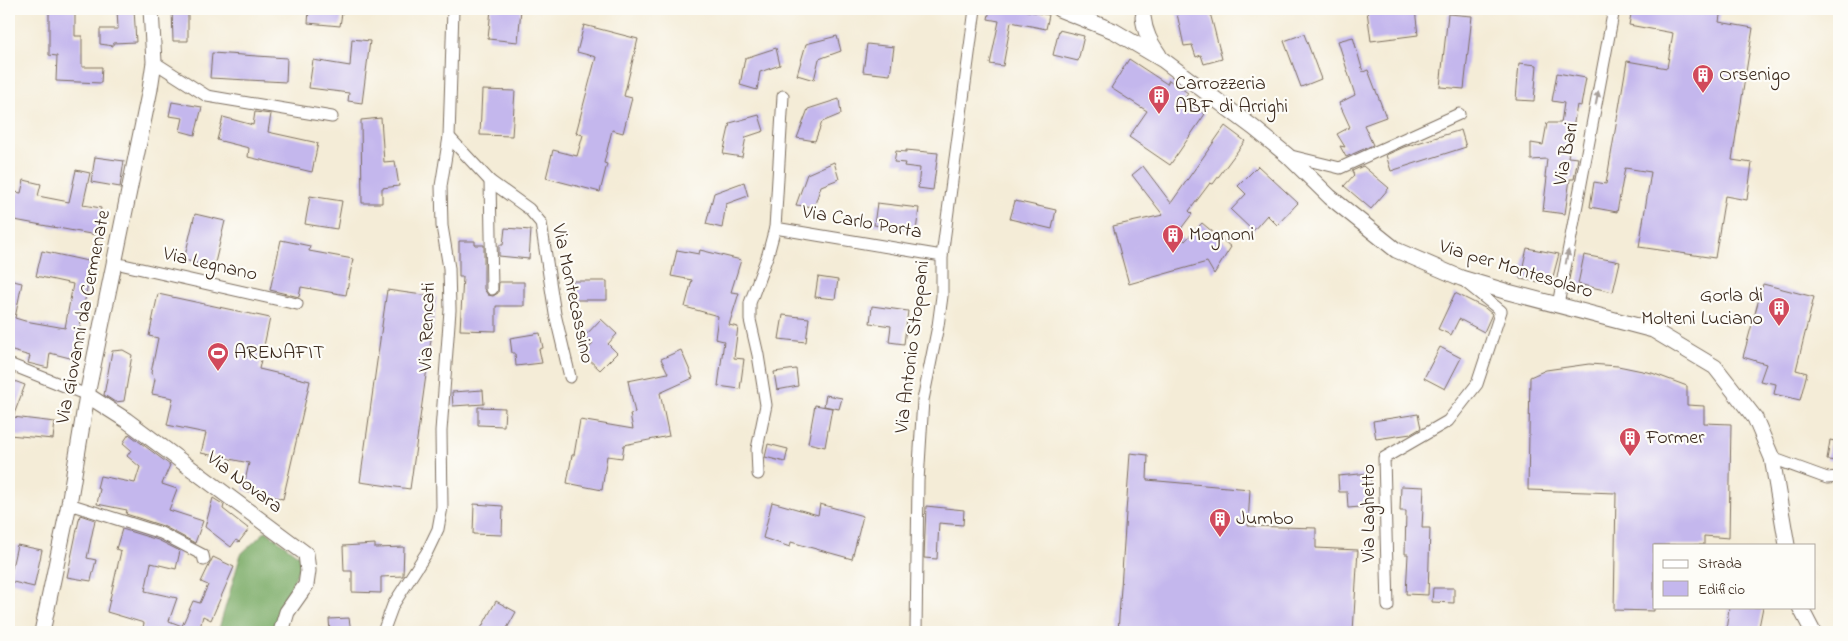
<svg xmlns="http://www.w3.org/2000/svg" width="1848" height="641" font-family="'Indie Flower',sans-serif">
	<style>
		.forest { fill: #7bac67; stroke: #5b6b42 }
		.building { fill: #c4b7ed }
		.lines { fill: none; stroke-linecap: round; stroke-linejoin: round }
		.street-casing { stroke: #7c6e5f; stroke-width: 13 }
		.secondary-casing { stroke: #7c6e5f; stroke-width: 17 }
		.street { stroke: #fff; stroke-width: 11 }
		.secondary { stroke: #fff; stroke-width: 15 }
		.oneway { fill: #a79f9a }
		.labels { text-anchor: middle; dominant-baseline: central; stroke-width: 4.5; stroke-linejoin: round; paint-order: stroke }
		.poi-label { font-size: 20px; fill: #3b2a1e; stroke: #fdfcf7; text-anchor: start }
		.street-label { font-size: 20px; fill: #3b2a1e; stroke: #fdfcf7 }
	</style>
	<rect width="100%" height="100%" fill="#fdfcf7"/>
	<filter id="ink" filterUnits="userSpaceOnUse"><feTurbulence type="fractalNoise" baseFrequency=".02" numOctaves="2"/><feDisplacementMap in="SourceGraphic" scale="10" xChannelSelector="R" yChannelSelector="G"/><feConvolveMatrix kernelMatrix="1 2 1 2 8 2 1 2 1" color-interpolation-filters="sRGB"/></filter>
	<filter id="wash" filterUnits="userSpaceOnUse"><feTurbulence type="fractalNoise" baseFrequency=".0096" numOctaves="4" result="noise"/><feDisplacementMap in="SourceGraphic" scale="20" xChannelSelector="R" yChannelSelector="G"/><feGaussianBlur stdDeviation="1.12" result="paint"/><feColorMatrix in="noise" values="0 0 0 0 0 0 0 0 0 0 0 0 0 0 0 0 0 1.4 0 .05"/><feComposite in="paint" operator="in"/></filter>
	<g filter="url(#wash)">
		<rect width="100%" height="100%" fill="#f4ecd7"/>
		<!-- forest -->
		<polygon class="forest" points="266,531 303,559 278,616 275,632 218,632 241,554"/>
		<g id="blocks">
			<!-- building -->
			<g class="building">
				<polygon points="49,9 75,9 75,36 82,36 82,67 102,67 101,83 56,81 57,56 49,55"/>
				<polygon points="117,9 134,9 136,42 113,43 113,46 100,44 100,29 118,29"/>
				<polygon points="172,9 188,9 188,41 173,41"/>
				<polygon points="491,9 521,9 518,42 488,39"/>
				<polygon points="990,9 1017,9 1049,15 1046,29 1011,22 1003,66 990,64 999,21 988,19"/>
				<polygon points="1176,9 1209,9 1222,59 1204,64 1201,55 1196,57 1192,45 1184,46"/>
				<polygon points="1382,9 1415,9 1418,35 1371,41 1367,11"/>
				<polygon points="1632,9 1721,9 1719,22 1753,28 1732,160 1752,163 1747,200 1725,196 1715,258 1639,247 1651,172 1625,168 1617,212 1590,207 1594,182 1606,184 1627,61 1667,68 1673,33 1629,25"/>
				<polygon points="309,10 342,13 340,26 308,23"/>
				<polygon points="1448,14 1472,16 1464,89 1440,87"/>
				<polygon points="584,25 638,39 624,96 632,98 623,133 612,130 604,163 607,164 600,192 546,178 553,150 577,156 583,135 576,133 596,57 577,52"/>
				<polygon points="1059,30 1084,36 1078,61 1053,55"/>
				<polygon points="1304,34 1321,79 1301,87 1284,41"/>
				<polygon points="837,36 841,51 819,59 814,80 797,75 806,44"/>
				<polygon points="1353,37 1363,72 1368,70 1386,117 1364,125 1373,145 1346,157 1340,146 1345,147 1337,134 1350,127 1339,103 1355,95 1338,41"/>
				<polygon points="352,39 370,41 362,103 348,101 349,93 309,88 313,60 350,66"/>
				<polygon points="867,44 894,47 890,75 863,72"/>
				<polygon points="776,48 780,65 760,72 757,90 740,85 745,58"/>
				<polygon points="212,53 287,58 286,82 210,78"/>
				<polygon points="1129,59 1167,84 1169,80 1188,93 1184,100 1205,114 1170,165 1129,137 1147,111 1111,88"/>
				<polygon points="1519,63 1537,65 1534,101 1516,100"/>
				<polygon points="1557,73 1586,78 1581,106 1577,105 1568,157 1578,158 1574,179 1570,179 1565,214 1543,211 1547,177 1545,177 1547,159 1531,160 1531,143 1543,145 1547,123 1561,123 1564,103 1552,101"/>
				<polygon points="482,90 515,91 512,136 480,135"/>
				<polygon points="839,99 841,114 822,122 815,141 797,138 808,109"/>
				<polygon points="172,102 202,107 195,135 180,131 183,118 169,116"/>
				<polygon points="255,112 271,114 268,132 318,143 312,172 248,157 249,148 217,140 223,117 253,125"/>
				<polygon points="759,115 764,131 746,137 742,157 723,154 730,123"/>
				<polygon points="381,118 384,162 395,161 399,186 382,188 382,203 362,203 361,120"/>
				<polygon points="1225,126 1245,141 1213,184 1210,183 1189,211 1192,214 1177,234 1185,241 1202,223 1231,247 1214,274 1207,262 1129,284 1113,226 1163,215 1132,175 1143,166 1171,203"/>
				<polygon points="1461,130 1466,147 1391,171 1386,155 1404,147"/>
				<polygon points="906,150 938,153 933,190 918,188 920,168 904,166 905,163 894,162 896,151 906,152"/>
				<polygon points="95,157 124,161 120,187 91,182"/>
				<polygon points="834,162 839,179 821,186 814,207 796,205 807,174"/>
				<polygon points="1258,166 1298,203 1277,225 1267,215 1253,231 1231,210 1246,194 1238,186"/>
				<polygon points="1363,166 1389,188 1371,209 1344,186 1354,175 1352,171"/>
				<polygon points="76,170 90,173 83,205 101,208 96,235 9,219 9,191 21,193 24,180 41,184 38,196 69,202"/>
				<polygon points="744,182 748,196 726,204 722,228 706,224 714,193"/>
				<polygon points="310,196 342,201 337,229 305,224"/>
				<polygon points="1015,201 1056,210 1052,229 1010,219"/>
				<polygon points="877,203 919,208 916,231 874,225"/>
				<polygon points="195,214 225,221 214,267 184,260"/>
				<polygon points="505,228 531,230 529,259 499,256 499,245 503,245"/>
				<polygon points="281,240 310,246 309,251 353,259 346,295 301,287 299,297 270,290"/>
				<polygon points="459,241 475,241 475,245 484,245 484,289 488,295 493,296 498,293 499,282 524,282 524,306 496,306 496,331 460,330 463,277 459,277"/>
				<polygon points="1527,248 1559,254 1551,284 1520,279"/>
				<polygon points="677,250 699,254 700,250 741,260 731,292 739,293 729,325 738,327 734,358 744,359 740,389 718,386 724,341 715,339 718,316 685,307 692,280 671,276"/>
				<polygon points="42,251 92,262 74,359 50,353 48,368 28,363 30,356 9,350 9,280 22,283 15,318 25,321 65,328 73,284 36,276"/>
				<polygon points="1584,255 1620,262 1613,292 1578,284"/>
				<polygon points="818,277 838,280 835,299 815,297"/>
				<polygon points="572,281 607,281 607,300 573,300"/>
				<polygon points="1763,284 1814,297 1796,370 1807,373 1800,400 1774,394 1776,384 1760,381 1766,364 1743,357"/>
				<polygon points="387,290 437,297 410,489 360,482"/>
				<polygon points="1455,293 1485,308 1492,314 1484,332 1459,319 1451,335 1438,329"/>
				<polygon points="158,294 270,318 259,369 310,381 283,499 243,490 249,463 201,453 206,433 167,425 173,398 152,394 155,379 151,373 158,338 149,336"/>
				<polygon points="872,306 908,311 904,344 889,342 891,326 870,323"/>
				<polygon points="783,315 809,318 806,342 779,339"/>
				<polygon points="601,319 617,334 608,344 617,353 600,370 583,354 593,344 585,336"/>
				<polygon points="540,333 543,348 539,349 542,363 516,366 515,353 512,353 510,338"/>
				<polygon points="1440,347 1461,358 1445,389 1424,378"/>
				<polygon points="123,350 132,355 124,401 115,402 104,395 112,351"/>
				<polygon points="681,350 693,378 660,393 669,436 624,445 622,458 607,456 602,490 567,483 572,455 574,455 580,420 633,429 630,414 635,413 628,381 668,373 661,359"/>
				<polygon points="1589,364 1618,366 1652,373 1687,386 1687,405 1704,406 1704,423 1731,424 1729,538 1704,536 1704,545 1654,545 1654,611 1614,610 1616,493 1528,490 1530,377 1546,370"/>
				<polygon points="796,369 798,386 777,390 774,372"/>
				<polygon points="9,379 25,385 13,417 55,422 53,439 9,435"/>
				<polygon points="483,390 484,404 453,406 452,392"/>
				<polygon points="826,395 842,398 839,409 824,406"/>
				<polygon points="815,405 832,408 825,447 808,443"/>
				<polygon points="478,407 505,408 504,426 478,425"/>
				<polygon points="1418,414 1421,428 1411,434 1376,439 1373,421"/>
				<polygon points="129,434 170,465 162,484 177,489 169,510 203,521 195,543 163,526 126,514 127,510 97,504 100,489 97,488 100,476 135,483 140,467 127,456 131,450 123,443"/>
				<polygon points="1830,440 1839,442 1839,461 1827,460"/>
				<polygon points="768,444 788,449 785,462 765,457"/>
				<polygon points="1130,453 1148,455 1147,480 1250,489 1248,526 1316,528 1316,548 1358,550 1353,632 1118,632"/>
				<polygon points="1370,473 1373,506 1348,508 1347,492 1339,492 1338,476"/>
				<polygon points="1401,486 1424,487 1422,528 1430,528 1428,595 1406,594 1408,554 1405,554 1406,511 1400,511"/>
				<polygon points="213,498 224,505 223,509 249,529 239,542 236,540 231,547 205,527"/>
				<polygon points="772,502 818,515 820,504 863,516 852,559 791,542 790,547 763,538"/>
				<polygon points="474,504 503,506 502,535 473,534"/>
				<polygon points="926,506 964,510 963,525 939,523 937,559 924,558"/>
				<polygon points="80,515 95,520 87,558 96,560 91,581 67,577"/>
				<polygon points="122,529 158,540 180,551 176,569 151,563 145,591 177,598 169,621 182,626 193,601 200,603 208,585 201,582 213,557 234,567 211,620 203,616 199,632 142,632 144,623 107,612 121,551 116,549"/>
				<polygon points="375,544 375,548 404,547 403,576 381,577 381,593 352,592 352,571 344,571 343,546"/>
				<polygon points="17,545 42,550 34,587 9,581"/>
				<polygon points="1433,588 1454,588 1454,603 1432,602"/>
				<polygon points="496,601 516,612 505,632 479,632"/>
				<polygon points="1729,607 1763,607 1758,632 1726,631"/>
				<polygon points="349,618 351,632 330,632 329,619"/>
			</g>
		</g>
	</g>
	<g filter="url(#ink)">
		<use href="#blocks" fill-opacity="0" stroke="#7c6e5f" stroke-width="1"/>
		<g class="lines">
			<!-- street casing -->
			<g class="street-casing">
				<g id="street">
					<polyline points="154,62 207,96 332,117"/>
					<polyline points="449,137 490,181 529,209 541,223 555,314 570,377"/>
					<polyline points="1287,155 1340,168 1459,114"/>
					<polyline points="490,181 492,289"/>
					<polyline points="775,228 942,256"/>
					<polyline points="115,263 297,304"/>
					<polyline points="1558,305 1614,9"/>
					<polyline points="9,364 87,395"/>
					<polyline points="1772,458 1827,478 1839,477"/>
					<polyline points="758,474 757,449 766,405 758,355 750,320 750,303 768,254 775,228 783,96"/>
					<polyline points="69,504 161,533 203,555 204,560"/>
					<polyline points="1388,606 1384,458 1448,421 1477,384 1501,311 1464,281"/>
					<polyline points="383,632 393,605 427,552 438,529 442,507 441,431 450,310 449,268 442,226 441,186 449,137 453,9"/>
					<polyline points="916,632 918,481 923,400 938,326 942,296 942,256 975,9"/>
				</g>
			</g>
			<!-- secondary casing -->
			<g class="secondary-casing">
				<g id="secondary">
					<polyline points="1059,9 1114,31 1163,60 1254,128 1287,155 1330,197 1396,250 1461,278 1508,292 1653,330 1715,367 1755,418 1772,458 1787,545"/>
					<path d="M1143 17C1145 33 1150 42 1159 55"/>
					<polyline points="87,395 126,420 306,554 308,571 306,585 287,612 281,632"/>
					<polyline points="1800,607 1813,632"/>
					<polyline points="42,632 69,504 87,395 150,89 154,62 151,9"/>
				</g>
			</g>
			<!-- street -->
			<use href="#street" class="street"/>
			<!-- secondary -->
			<use href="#secondary" class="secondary"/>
		</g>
		<!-- one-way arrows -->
		<defs><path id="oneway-solid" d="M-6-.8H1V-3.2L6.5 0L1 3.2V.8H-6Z" transform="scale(1.25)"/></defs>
		<g class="oneway">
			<use href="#oneway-solid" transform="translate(1597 98) rotate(-79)"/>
			<use href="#oneway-solid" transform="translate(1567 257) rotate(-79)"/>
		</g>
	</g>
	<!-- icons -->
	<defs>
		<g id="building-pin" transform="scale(1.125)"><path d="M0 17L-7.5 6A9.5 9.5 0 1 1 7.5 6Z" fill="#d1495b" stroke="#fdfcf7"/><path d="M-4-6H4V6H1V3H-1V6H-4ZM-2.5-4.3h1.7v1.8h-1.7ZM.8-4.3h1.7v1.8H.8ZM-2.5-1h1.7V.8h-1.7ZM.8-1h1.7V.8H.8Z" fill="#fff"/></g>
		<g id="stadium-pin" transform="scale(1.125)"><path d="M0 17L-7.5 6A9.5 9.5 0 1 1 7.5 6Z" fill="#d1495b" stroke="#fdfcf7"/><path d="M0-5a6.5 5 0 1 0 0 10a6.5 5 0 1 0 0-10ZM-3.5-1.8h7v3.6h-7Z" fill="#fff"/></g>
	</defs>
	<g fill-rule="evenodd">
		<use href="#building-pin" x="1703" y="75"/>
		<use href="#building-pin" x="1159" y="96"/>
		<use href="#building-pin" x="1173" y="235"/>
		<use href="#building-pin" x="1779" y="308"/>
		<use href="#stadium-pin" x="218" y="353"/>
		<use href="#building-pin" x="1630" y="438"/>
		<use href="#building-pin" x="1220" y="519"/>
	</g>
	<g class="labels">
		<!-- poi labels -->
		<g class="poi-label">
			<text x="1719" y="75">Orsenigo</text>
			<text x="1175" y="84">Carrozzeria<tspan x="1175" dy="23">ABF di Arrighi</tspan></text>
			<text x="1189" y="235">Mognoni</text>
			<text x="1763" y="296" text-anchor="end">Gorla di<tspan x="1763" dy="23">Molteni Luciano</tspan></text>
			<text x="234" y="353">ARENAFIT</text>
			<text x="1646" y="438">Former</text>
			<text x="1236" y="519">Jumbo</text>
		</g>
		<!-- street labels -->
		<g class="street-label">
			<text transform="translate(1567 154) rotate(-79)">Via Bari</text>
			<text transform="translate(862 223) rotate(10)">Via Carlo Porta</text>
			<text transform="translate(210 265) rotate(13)">Via Legnano</text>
			<text transform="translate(1516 270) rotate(17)">Via per Montesolaro</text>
			<text transform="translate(572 294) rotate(78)">Via Montecassino</text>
			<text transform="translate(84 317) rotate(-79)">Via Giovanni da Cermenate</text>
			<text transform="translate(428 327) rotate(-88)">Via Rencati</text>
			<text transform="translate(913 347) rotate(-83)">Via Antonio Stoppani</text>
			<text transform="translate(244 483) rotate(37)">Via Novara</text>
			<text transform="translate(1369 513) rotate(-90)">Via Laghetto</text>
		</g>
	</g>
	<!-- margin -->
	<rect width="1848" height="641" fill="none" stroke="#fdfcf7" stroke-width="30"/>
	<!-- legend -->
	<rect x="1653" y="544" width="162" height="65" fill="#fdfcf7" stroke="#afa8a0"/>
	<rect x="1663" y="560" width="25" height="8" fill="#ffffff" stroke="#afa8a0"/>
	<text x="1698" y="568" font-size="15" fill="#3b2a1e">Strada</text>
	<rect x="1663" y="581" width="25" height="15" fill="#c4b7ed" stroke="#afa8a0"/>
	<text x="1698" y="594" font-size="15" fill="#3b2a1e">Edificio</text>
</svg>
